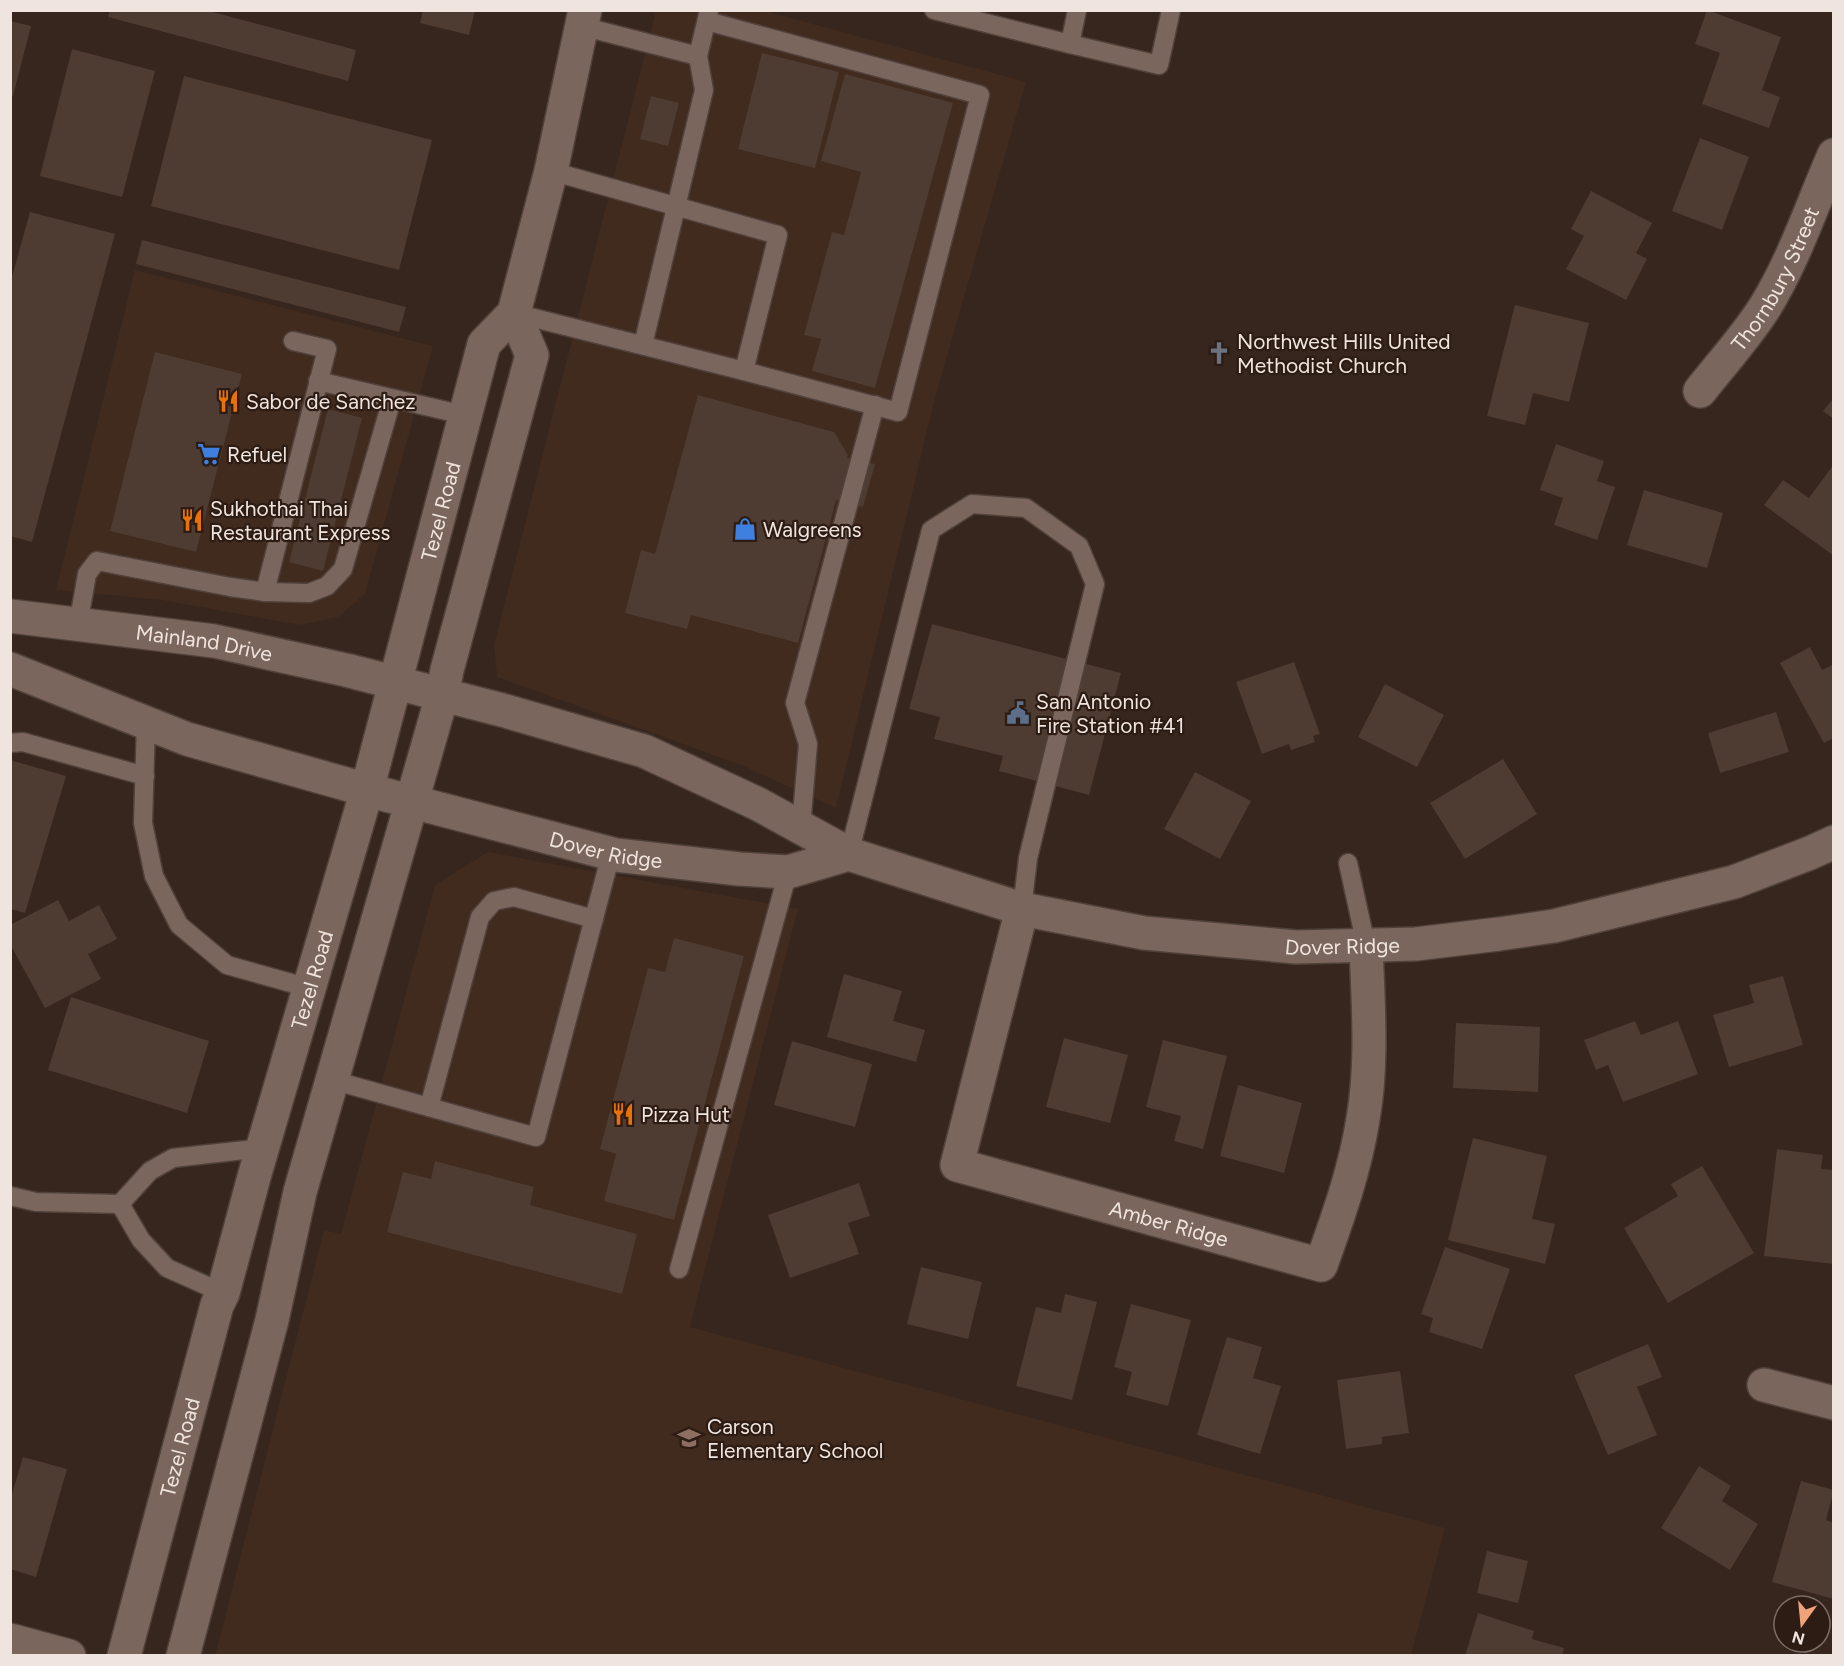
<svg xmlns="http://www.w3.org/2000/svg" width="1844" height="1666" font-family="Figtree,sans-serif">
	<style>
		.built { fill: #412a1e }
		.building { fill: #4e3b32 }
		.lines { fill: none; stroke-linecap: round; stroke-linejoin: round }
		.lane-casing { stroke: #50413b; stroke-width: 21 }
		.street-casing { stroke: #50413b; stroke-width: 36 }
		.secondary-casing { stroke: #50413b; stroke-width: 36 }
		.lane { stroke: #7b665d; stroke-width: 18 }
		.street { stroke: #7b665d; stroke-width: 33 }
		.secondary { stroke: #7b665d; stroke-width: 33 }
		.labels { text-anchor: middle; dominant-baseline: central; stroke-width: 4.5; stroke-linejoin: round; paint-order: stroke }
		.street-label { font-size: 21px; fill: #f0e4de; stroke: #2d1c14 }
		.poi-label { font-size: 21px; fill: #f0e4de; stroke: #2d1c14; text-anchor: start }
	</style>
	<rect width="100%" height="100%" fill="#37261e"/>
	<!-- built -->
	<g class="built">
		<polygon points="656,11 765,11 1026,82 935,398 836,808 741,765 497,677 494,645"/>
		<polygon points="135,270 433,346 365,594 338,617 300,625 162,600 56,590"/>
		<polygon points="488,852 798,909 690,1327 1445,1528 1411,1655 215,1656 324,1230 341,1234 435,885"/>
	</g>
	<!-- building -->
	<g class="building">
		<polygon points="110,10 205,10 356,50 348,81 108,17"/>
		<polygon points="423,10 475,10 469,35 420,23"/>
		<polygon points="1707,10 1781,37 1762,90 1780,97 1769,128 1702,104 1720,53 1695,44"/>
		<polygon points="10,21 31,26 13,96 10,95"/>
		<polygon points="72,49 155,71 122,197 40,176"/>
		<polygon points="762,53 839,72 815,168 738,149"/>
		<polygon points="845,74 953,103 875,388 812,371 821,339 804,335 832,232 844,235 861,172 821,161"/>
		<polygon points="184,76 432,140 399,270 151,206"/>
		<polygon points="651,96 679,103 668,146 640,139"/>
		<polygon points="1700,138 1749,157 1722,230 1672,211"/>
		<polygon points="1591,191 1652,223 1636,253 1647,259 1626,300 1566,269 1584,236 1571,229"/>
		<polygon points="30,212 115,234 32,542 10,536 10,284"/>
		<polygon points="142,240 406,307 399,332 136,264"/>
		<polygon points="1515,305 1589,323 1569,402 1533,393 1525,425 1487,416"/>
		<polygon points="155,352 242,374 196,552 110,531"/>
		<polygon points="698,395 834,432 848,455 847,458 875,464 863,507 836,500 798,643 691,615 687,629 625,613 641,550 655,554"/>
		<polygon points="1834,398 1834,419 1823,411"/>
		<polygon points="328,409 362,418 323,571 289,562"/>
		<polygon points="1556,444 1604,461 1597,481 1615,487 1597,540 1554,525 1563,498 1540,490"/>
		<polygon points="1834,464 1834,556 1764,505 1783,480 1809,498"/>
		<polygon points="1644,490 1723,513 1707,568 1627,545"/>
		<polygon points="932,624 1121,673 1089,795 999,771 1003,756 934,739 940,717 909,709"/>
		<polygon points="1810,647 1822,670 1834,664 1834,738 1824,743 1780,663"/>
		<polygon points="1294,662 1320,734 1313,736 1315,742 1291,750 1289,744 1262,754 1236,682"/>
		<polygon points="1385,684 1444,715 1417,767 1358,737"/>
		<polygon points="1776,712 1789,752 1720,773 1708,733"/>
		<polygon points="1503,759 1537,814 1465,859 1430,803"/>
		<polygon points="10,760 66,776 25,913 10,909"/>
		<polygon points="1195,772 1251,801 1220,859 1164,829"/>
		<polygon points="58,900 69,921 99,905 117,939 88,954 101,979 45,1008 10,944 10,925"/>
		<polygon points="674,938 744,956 674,1220 604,1201 616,1154 600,1149 648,968 665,972"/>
		<polygon points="844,974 902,991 893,1021 925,1030 916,1062 827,1037"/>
		<polygon points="1783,976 1803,1045 1729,1067 1713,1015 1754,1003 1749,985"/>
		<polygon points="71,997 209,1041 187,1113 48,1070"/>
		<polygon points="1635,1021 1641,1035 1678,1021 1698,1074 1623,1102 1608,1065 1596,1070 1584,1040"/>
		<polygon points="1456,1023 1540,1027 1538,1092 1453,1088"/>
		<polygon points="1064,1038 1128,1055 1110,1123 1046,1107"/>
		<polygon points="1163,1040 1227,1056 1203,1149 1174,1141 1181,1116 1146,1107"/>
		<polygon points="792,1041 872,1064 855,1127 774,1105"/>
		<polygon points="1238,1085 1302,1103 1284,1173 1220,1156"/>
		<polygon points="1473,1138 1547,1156 1532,1219 1555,1224 1545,1264 1448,1240"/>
		<polygon points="1777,1149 1823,1155 1821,1169 1834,1170 1834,1264 1764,1256"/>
		<polygon points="435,1161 534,1187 530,1205 637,1234 622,1294 387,1232 403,1172 431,1179"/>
		<polygon points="1702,1166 1754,1253 1668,1303 1624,1228 1678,1196 1671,1184"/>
		<polygon points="859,1183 870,1216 848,1223 859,1254 790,1278 768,1215"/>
		<polygon points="1445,1247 1510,1269 1482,1349 1429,1332 1433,1318 1421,1314"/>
		<polygon points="921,1267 982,1282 968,1339 907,1324"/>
		<polygon points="1065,1294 1097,1302 1072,1400 1016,1386 1036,1307 1061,1313"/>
		<polygon points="1131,1304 1191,1320 1168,1406 1126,1395 1132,1372 1114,1367"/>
		<polygon points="1227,1337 1262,1347 1253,1378 1281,1386 1260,1454 1197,1435"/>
		<polygon points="1648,1344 1662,1377 1637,1387 1657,1435 1608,1455 1574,1375"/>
		<polygon points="1400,1371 1409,1433 1382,1437 1382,1444 1346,1449 1337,1380"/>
		<polygon points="23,1457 67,1469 36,1577 10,1569 10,1501"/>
		<polygon points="1699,1466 1731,1486 1722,1501 1758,1524 1730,1570 1661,1528"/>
		<polygon points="1801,1481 1834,1490 1826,1520 1834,1523 1834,1599 1772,1582"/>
		<polygon points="1487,1551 1528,1561 1518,1603 1477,1593"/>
		<polygon points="1478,1613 1534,1631 1532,1639 1564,1648 1562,1656 1465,1656"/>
	</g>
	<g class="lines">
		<!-- lane casing -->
		<g class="lane-casing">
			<g id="lane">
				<polyline points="934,10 1070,44 1077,10"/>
				<polyline points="581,26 698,56 704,90 643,345"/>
				<polyline points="1070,44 1159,65 1171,10"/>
				<polyline points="698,56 709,10"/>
				<polyline points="551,171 778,235 744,371 898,412 980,95 707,21"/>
				<polyline points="514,313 744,371"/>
				<polyline points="318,381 464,415"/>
				<polyline points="265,592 309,593 327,586 343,569 392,399"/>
				<polyline points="78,625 87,574 97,561 230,587 265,592 327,349 293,341"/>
				<polyline points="146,723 143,823 154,876 179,925 227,965 309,988"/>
				<polyline points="10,743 23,742 145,776"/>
				<polyline points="801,827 808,744 795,703 875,405"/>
				<polyline points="849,854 931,530 972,504 1026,508 1079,546 1095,584 1028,858 1022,909"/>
				<polyline points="1348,863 1366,945"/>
				<polyline points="332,1080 536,1137 611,854"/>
				<polyline points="429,1107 480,917 494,901 514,897 594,919"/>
				<polyline points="10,1196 36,1202 120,1204 150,1171 173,1158 263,1148"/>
				<polyline points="120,1204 141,1240 167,1268 223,1293"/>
				<polyline points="679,1269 788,872"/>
			</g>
		</g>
		<!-- street casing -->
		<g class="street-casing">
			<g id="street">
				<path id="s1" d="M1700 391C1722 363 1746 337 1765 307 1794 260 1812 205 1834 155"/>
				<path id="s2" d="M1022 909 957 1165 1321 1265C1338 1217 1355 1170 1363 1119 1373 1062 1368 1003 1366 945"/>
				<polyline points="1764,1385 1834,1403"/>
				<polyline points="10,1640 69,1656"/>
			</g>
		</g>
		<!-- secondary casing -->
		<g class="secondary-casing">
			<g id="secondary">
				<path id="s3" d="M10 616 214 641 346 670 502 710 644 751 758 804 849 854 1022 909 1144 933 1296 947 1416 944 1499 934 1554 926 1734 882 1810 853 1834 842"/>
				<path id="s4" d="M10 669 187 739 367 790 616 855 739 869 788 872 849 854"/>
				<path id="s5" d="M124 1656 217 1305 223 1293 254 1177 367 790 484 344 514 313 551 171 585 10"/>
				<polyline points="183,1656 272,1320 300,1192 442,696 447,670 532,355 514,313"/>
			</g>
		</g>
		<!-- lane -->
		<use href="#lane" class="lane"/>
		<!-- street -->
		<use href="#street" class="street"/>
		<!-- secondary -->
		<use href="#secondary" class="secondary"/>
	</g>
	<!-- icons -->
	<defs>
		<g id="church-bare" transform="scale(1.8)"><path d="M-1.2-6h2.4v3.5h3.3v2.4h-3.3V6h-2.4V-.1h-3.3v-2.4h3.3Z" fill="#6b7280" stroke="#2d1c14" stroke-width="2.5" paint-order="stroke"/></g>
		<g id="restaurant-bare" transform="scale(1.8)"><path d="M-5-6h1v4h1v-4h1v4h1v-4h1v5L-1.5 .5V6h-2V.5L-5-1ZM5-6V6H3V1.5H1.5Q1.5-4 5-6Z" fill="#e8710a" stroke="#2d1c14" stroke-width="2.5" paint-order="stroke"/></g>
		<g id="supermarket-bare" transform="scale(1.8)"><path d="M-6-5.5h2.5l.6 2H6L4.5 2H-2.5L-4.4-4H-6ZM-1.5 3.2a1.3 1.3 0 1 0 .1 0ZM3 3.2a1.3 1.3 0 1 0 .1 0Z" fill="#3f7fe0" stroke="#2d1c14" stroke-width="2.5" paint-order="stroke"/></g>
		<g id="shop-bare" transform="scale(1.8)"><path d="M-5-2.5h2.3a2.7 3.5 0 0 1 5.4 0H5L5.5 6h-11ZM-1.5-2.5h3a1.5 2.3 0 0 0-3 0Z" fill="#3f7fe0" stroke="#2d1c14" stroke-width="2.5" paint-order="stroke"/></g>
		<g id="civic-bare" transform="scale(1.8)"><path d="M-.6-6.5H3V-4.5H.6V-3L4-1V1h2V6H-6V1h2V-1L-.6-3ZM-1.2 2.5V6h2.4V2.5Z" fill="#5c6f8a" stroke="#2d1c14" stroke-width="2.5" paint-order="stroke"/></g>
		<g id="school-bare" transform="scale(1.8)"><path d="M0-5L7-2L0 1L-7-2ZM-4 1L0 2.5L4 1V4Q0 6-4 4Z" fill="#8d6e63" stroke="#2d1c14" stroke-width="2.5" paint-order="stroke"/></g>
	</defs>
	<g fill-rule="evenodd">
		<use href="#church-bare" x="1219" y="353"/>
		<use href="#restaurant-bare" x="228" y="401"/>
		<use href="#supermarket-bare" x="209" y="454"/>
		<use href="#restaurant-bare" x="192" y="520"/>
		<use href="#shop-bare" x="745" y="529"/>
		<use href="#civic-bare" x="1018" y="713"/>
		<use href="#restaurant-bare" x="623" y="1114"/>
		<use href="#school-bare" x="689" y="1438"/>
	</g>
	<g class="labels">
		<!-- street labels -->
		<g class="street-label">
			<text stroke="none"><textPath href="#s1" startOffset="136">Thornbury Street</textPath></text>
			<text stroke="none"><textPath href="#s5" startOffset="1188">Tezel Road</textPath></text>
			<text stroke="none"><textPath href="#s3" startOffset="196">Mainland Drive</textPath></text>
			<text stroke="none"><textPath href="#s4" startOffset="624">Dover Ridge</textPath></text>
			<text stroke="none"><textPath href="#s3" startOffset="1384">Dover Ridge</textPath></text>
			<text stroke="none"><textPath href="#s5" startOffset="702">Tezel Road</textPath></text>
			<text stroke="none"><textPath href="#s2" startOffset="484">Amber Ridge</textPath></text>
			<text stroke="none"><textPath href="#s5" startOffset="216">Tezel Road</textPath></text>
		</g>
		<!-- poi labels -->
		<g class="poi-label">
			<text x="1237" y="341">Northwest Hills United<tspan x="1237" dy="24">Methodist Church</tspan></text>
			<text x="246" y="401">Sabor de Sanchez</text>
			<text x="227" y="454">Refuel</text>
			<text x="210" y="508">Sukhothai Thai<tspan x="210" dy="24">Restaurant Express</tspan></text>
			<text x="763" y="529">Walgreens</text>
			<text x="1036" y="701">San Antonio<tspan x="1036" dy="24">Fire Station #41</tspan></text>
			<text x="641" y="1114">Pizza Hut</text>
			<text x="707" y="1426">Carson<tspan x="707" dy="24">Elementary School</tspan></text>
		</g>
	</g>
	<!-- border -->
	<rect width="1844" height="1666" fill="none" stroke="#f0e4de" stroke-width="24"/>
	<!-- north arrow -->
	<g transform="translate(1802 1624) rotate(195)"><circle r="28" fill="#2d1c14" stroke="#7b6c65" stroke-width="1.5"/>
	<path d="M0-4.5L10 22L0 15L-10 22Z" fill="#f0a27a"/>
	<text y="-9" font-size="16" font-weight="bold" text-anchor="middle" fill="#f0e4de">N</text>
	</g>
</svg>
